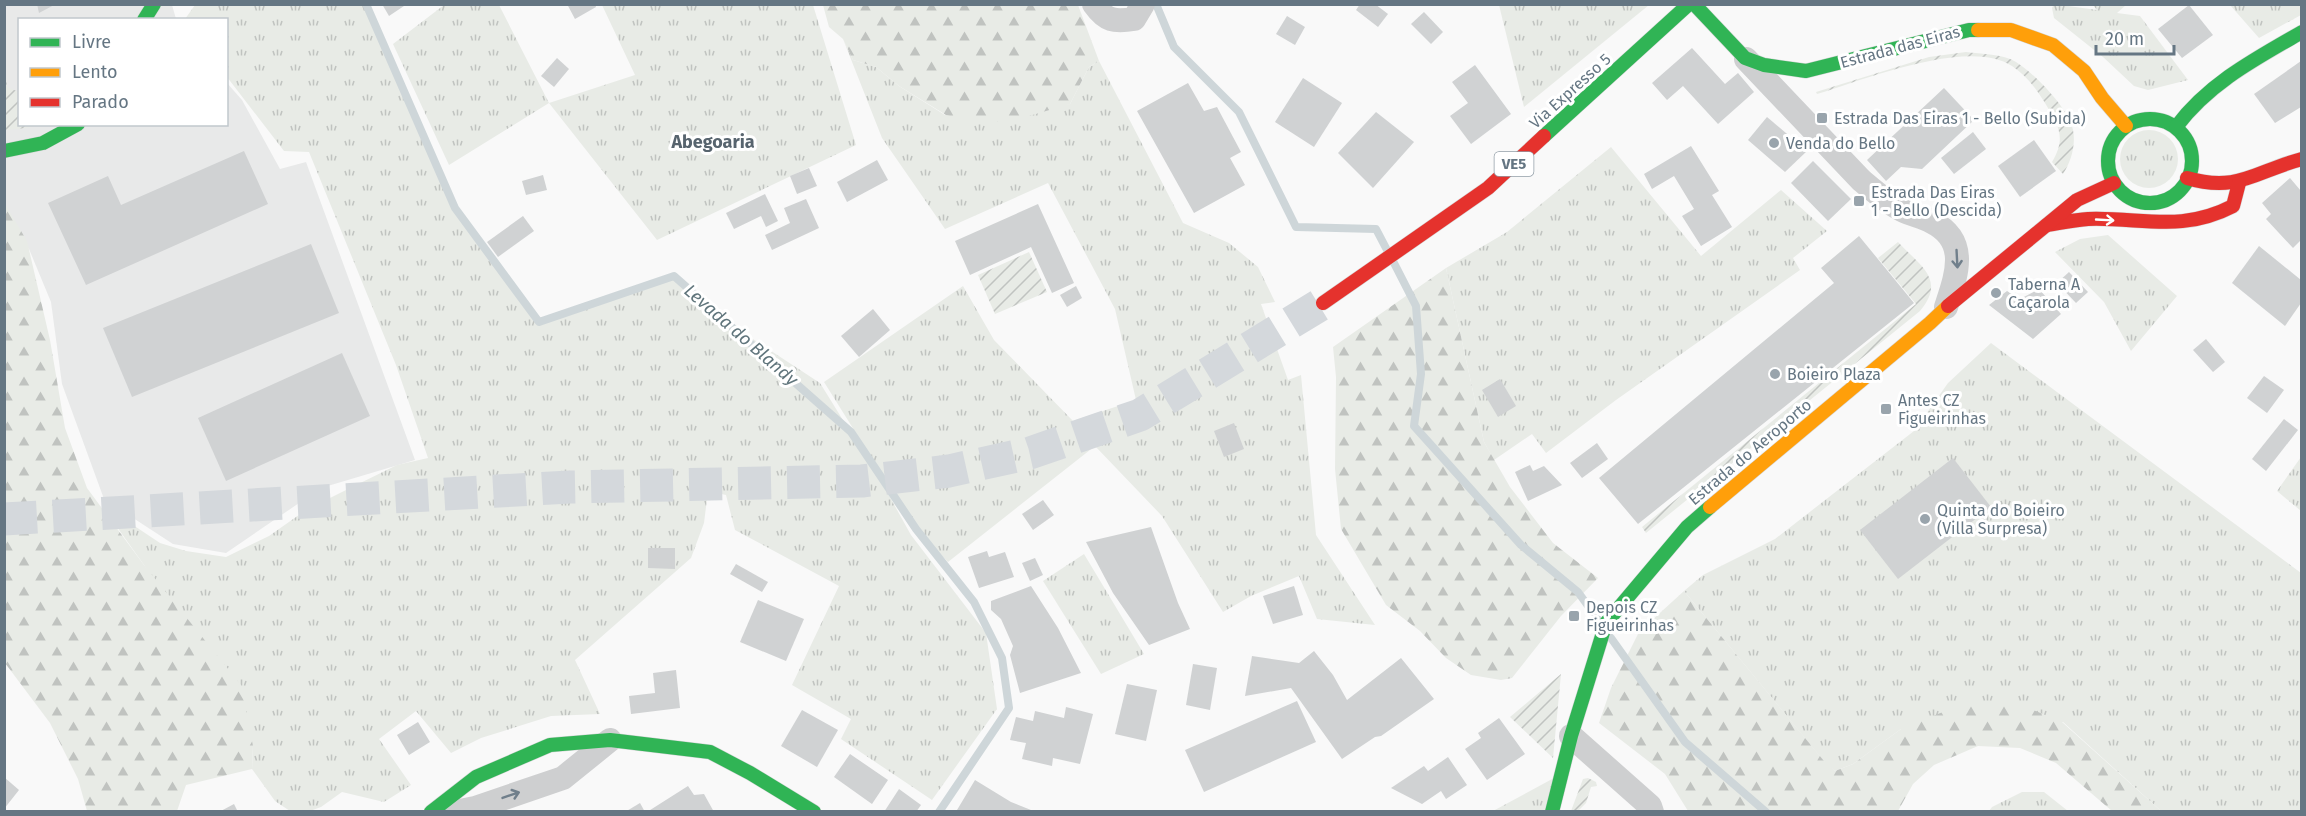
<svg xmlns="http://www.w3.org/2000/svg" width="2306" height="816" font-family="'Fira Sans',sans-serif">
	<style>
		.built { fill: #e8e9e9 }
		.grass { fill: url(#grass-tufts) }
		.forest { fill: url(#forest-firs) }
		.garden { fill: url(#garden-furrows) }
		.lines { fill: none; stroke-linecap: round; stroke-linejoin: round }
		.stream { stroke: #ced6d9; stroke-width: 8 }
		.building { fill: #d0d2d3 }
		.primary-tunnel { stroke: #d4d8dc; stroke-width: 33; stroke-dasharray: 33 16; stroke-linecap: butt }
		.fast-casing { stroke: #d5d6d7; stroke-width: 15 }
		.slow-casing { stroke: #d5d6d7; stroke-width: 15 }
		.jam-casing { stroke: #d5d6d7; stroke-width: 15 }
		.street { stroke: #cecfd0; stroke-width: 24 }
		.fast { stroke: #30b455; stroke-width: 14 }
		.slow { stroke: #ff9f0a; stroke-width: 14 }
		.jam { stroke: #e5322d; stroke-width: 14 }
		.oneway { stroke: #fff }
		.oneway2 { stroke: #707f8b }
		.poi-dot { fill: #99a4ac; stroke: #fff; stroke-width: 2 }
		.labels { text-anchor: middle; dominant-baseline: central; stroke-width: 6; stroke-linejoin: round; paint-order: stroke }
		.shield { fill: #fff; stroke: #939fa8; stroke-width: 1.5 }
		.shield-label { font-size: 15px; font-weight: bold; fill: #657683 }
		.street-label { font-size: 16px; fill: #657683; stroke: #fff }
		.poi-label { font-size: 16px; fill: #657683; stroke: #fff; text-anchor: start }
		.neighbourhood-label { font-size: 18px; font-weight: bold; fill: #57646e; stroke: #fff }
		.water-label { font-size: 18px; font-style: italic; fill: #60757c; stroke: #fff }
	</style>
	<defs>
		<pattern id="grass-tufts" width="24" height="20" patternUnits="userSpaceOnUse" patternTransform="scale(1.5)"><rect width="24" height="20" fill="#e8ebe6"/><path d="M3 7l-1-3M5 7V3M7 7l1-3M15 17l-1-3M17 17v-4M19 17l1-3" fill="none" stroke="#c0c3c0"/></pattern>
		<pattern id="forest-firs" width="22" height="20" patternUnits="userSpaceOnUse" patternTransform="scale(1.5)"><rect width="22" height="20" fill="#e8ebe6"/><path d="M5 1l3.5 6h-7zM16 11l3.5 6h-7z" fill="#c0c3c0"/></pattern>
		<pattern id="garden-furrows" width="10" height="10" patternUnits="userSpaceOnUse" patternTransform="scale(1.5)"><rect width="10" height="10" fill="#e8ebe6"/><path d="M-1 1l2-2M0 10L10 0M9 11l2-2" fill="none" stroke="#c0c3c0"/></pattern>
	</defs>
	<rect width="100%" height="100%" fill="#f9f9f9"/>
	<!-- built -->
	<polygon class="built" points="4,5 172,5 176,19 20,20 20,124 226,124 227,83 242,100 280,169 306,162 415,460 321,488 226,553 173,544 104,499 62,384 51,302 29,249 5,229"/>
	<!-- grass -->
	<g class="grass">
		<polygon points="2054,4 2097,10 2093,5 2126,5 2117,13 2140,16 2188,80 2148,90 2134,86 2103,57 2054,18 2052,8"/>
		<polygon points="195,5 366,5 455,208 539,321 674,276 733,326 820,383 882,483 911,535 986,633 997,709 932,800 841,739 851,719 792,685 839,586 735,530 726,495 708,491 704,523 691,558 575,660 600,714 551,716 481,738 451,753 416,711 379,739 411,785 384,802 342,792 321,807 310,811 290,811 275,801 252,769 253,746 144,565 112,520 115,517 121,517 160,543 186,551 226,557 269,536 306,510 342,492 397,465 428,458 396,365 309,152 284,151 227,77 226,20 185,19"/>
		<polygon points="444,5 499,5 549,103 635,75 602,5 813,5 856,145 657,240 549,103 449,165 393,44"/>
		<polygon points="1499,5 1499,4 1649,5 1524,107"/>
		<polygon points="2230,5 2301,5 2301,15 2259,38"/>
		<polygon points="843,39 853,60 876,67 899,86 945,115 1070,104 1089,67 1099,61 1183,223 1229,243 1258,267 1275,302 1261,304 1288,380 1301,375 1316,535 1375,625 1317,619 1299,576 1251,596 1223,612 1162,516 1095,446 948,562 916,529 824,382 963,286 994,340 1073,421 1136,400 1115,309 1048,183 945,229 882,138"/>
		<circle cx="2149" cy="159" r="29"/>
		<polygon points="1611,147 1701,256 1781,190 1827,231 1793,258 1800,270 1616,400 1546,453 1532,434 1494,460 1484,442 1446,268 1507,232"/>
		<polygon points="2108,235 2177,296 2131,351 2104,302 2055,252 2080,239"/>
		<polygon points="1991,343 2301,573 2301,811 2161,811 2063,722 1901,729 1853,764 1835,771 1827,765 1684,591 1703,575 1775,539 1914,431 1948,383"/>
		<polygon points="2301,457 2301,511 2277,491"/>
		<polygon points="1084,554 1144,654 1101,674 1043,581"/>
		<polygon points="1554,778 1549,811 1493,811"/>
		<polygon points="2022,792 2044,792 2068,811 1989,811 1992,807"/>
	</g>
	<!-- forest -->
	<g class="forest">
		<polygon points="823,5 1078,5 1099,61 1089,67 1070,104 1012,121 978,123 946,115 899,86 876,67 853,60 843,39 829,27"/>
		<polygon points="5,204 27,241 50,340 65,428 87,488 144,565 241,685 253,746 252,769 186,785 177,811 87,811 78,779 50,723 5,663"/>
		<polygon points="1446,268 1484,442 1510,487 1553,543 1598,578 1561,616 1512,678 1501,680 1471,675 1446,658 1420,631 1386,605 1341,529 1335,469 1336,377 1333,347"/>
		<polygon points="1684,591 1824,761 1835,771 1853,764 1901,729 1960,705 2009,700 2062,722 2161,811 2112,811 2056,763 2020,748 1978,746 1934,765 1913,784 1898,811 1688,811 1665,774 1599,723 1611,688 1639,632"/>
	</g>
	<!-- garden -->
	<g class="garden">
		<path d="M1966 52C1981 54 2003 54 2016 62 2034 73 2069 109 2073 130 2076 145 2071 162 2063 174L2052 162C2067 137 2058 125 2045 103 2037 90 2026 75 2012 66 1969 37 1863 80 1817 94L1816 92 1929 57Z"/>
		<polygon points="5,66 7,87 19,92 20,124 42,125 26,128 5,130"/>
		<path d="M1898 242C1919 265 1947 279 1920 311L1646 533 1642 527 1916 304 1878 258Z"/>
		<polygon points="1029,252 1047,292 995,314 978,275"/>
		<polygon points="1561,674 1553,758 1510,717"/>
		<polygon points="1588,778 1596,782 1597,786 1591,787 1586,803 1578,811 1571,811 1583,779"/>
	</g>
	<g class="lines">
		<!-- stream -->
		<g class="stream">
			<polyline points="366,4 455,208 539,322 674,276 851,432 916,529 974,602 1002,658 1009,708 939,812"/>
			<polyline points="1156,4 1174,47 1239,112 1296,227 1376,229 1387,250"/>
			<polyline points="1394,263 1416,306 1421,374 1414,426 1521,545 1578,592 1599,621"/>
			<polyline points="1611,638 1685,742 1766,812"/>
		</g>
	</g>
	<!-- building -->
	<g class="building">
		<polygon points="37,4 56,4 39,13"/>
		<polygon points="382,4 407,4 389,16"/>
		<polygon points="567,4 595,4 596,7 575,19"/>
		<polygon points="1360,4 1375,4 1388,14 1378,27 1356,10"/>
		<polygon points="2189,5 2213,35 2182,58 2158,29"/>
		<polygon points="1424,12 1443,32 1431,44 1411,24"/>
		<polygon points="1287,16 1305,27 1295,45 1276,34"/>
		<polygon points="1692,48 1725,84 1738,73 1754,92 1718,124 1683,86 1667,100 1652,83"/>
		<polygon points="557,58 569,69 554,87 541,76"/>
		<polygon points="2301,61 2301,107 2275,123 2254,94"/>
		<polygon points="1475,65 1511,114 1471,144 1450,116 1468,103 1452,82"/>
		<polygon points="1303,78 1342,103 1314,147 1275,122"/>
		<polygon points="1188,83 1204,111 1217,107 1241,152 1230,158 1245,185 1194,213 1137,111"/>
		<polygon points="1944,88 1974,120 1922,169 1901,167 1886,181 1867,160"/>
		<polygon points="1376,112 1414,142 1373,188 1338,153"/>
		<polygon points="1767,117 1807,151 1785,172 1748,140"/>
		<polygon points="1973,132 1986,149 1954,174 1941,158"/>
		<polygon points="2034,140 2056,171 2020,197 1998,166"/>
		<polygon points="1691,146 1719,191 1712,195 1732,227 1701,246 1682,216 1694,209 1674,176 1652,189 1644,174"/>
		<polygon points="244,151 268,204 86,285 48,203 108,176 121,205"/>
		<polygon points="877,160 888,180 847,202 837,182"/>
		<polygon points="1813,161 1851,199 1828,221 1791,183"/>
		<polygon points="809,168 817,186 797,194 790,176"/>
		<polygon points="543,175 547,190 526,195 522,181"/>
		<polygon points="2290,178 2301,191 2301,240 2293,248 2266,219 2271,214 2262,203"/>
		<polygon points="765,194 778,221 766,227 761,216 734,229 726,213"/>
		<polygon points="806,199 819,228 772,250 765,235 790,223 784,208"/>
		<polygon points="1038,204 1074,283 1052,293 1031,247 970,275 955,241"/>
		<polygon points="523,216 534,231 498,257 487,242"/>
		<polygon points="1859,236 1914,303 1638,524 1599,478 1834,283 1821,268"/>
		<polygon points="311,244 339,313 132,397 103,328"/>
		<polygon points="2259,246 2301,280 2301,303 2285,326 2232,283"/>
		<polygon points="2069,272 2088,292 2076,303 2057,283"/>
		<polygon points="1076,286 1082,298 1067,307 1060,295"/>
		<polygon points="2039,289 2061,314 2033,339 1989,305 2007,291 2020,299"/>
		<polygon points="873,309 890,330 859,357 841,336"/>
		<polygon points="2206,339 2225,362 2213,372 2193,350"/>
		<polygon points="342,353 370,416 226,481 198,418"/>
		<polygon points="2264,376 2284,390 2267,413 2247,398"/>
		<polygon points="1500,379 1516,406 1498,417 1482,390"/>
		<polygon points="2284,419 2298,430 2266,471 2252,459"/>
		<polygon points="1234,423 1244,449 1224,457 1214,431"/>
		<polygon points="1597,443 1608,459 1582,478 1570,463"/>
		<polygon points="1953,458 1991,507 1898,579 1860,530"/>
		<polygon points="1530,465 1533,471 1544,466 1562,485 1528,501 1515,472"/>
		<polygon points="1043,500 1054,515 1033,530 1022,514"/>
		<polygon points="1151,527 1178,603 1190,629 1149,645 1113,593 1086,542"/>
		<polygon points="648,548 675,548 675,569 648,568"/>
		<polygon points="987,551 989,557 1005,552 1014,577 979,588 968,557"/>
		<polygon points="1035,558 1043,575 1030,581 1022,563"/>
		<polygon points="736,564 768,582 762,592 730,574"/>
		<polygon points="1031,586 1058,628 1081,673 1020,693 1010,655 1013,646 1001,619 991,610 991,601"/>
		<polygon points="1294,586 1303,615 1273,624 1263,596"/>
		<polygon points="758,600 804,619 786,661 740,642"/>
		<polygon points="1314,651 1333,675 1347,700 1401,658 1434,699 1381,736 1375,737 1342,759 1291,688 1245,696 1252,656 1299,663"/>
		<polygon points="1193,664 1217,668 1210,710 1186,705"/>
		<polygon points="676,670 680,708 631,714 629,696 655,693 653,673"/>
		<polygon points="1127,684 1157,690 1146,741 1115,734"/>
		<polygon points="1297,701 1316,742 1204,792 1185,750"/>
		<polygon points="1066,707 1093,714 1080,764 1053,758 1052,766 1022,759 1026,743 1010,740 1016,717 1033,721 1035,711 1064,718"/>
		<polygon points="802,710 838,730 817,767 781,746"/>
		<polygon points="1499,718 1525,754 1487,780 1465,749 1481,738 1478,733"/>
		<polygon points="418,722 430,742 409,755 397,735"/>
		<polygon points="850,754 888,780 872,804 834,777"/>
		<polygon points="1448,757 1467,785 1446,799 1441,791 1422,804 1391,788 1424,766 1428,771"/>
		<polygon points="4,777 19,790 4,809"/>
		<polygon points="975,780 1011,802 1031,810 1031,812 959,812 957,810"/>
		<polygon points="688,786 694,795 704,794 714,812 647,812"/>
		<polygon points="899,789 921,805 916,812 884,812"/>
		<polygon points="640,803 645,812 625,812"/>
		<polygon points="234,804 238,812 219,812"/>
	</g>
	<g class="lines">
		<!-- primary-tunnel -->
		<polyline class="primary-tunnel" points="4,519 570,487 862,481 949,471 1030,453 1140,415 1323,303"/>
		<!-- fast casing -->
		<g class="fast-casing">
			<g id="fast">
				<polyline points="1694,4 1745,58 1764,65 1806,71 1969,30 1978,30"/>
				<polyline points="144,20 154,4"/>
				<circle cx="2150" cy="161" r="42"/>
				<path d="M2176 127C2209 83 2255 59 2302 32"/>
				<polyline points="1544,136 1689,4"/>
				<polyline points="4,151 43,143 78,124"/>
				<polyline points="431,812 476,777 550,745 610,740 710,752 750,773 814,812"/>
				<polyline points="1552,812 1571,736 1606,623 1687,527 1710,507"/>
			</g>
		</g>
		<!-- slow casing -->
		<g class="slow-casing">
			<g id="slow">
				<polyline points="1978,30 2011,30 2053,45 2084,71 2102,98 2126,126"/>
				<polyline points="1710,507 1930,323 1948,306"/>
			</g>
		</g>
		<!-- jam casing -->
		<g class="jam-casing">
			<g id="jam">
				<path d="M2187 178C2238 193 2256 171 2302 159"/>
				<path d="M2047 225C2061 223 2074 220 2088 219 2142 217 2181 233 2233 206L2239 183"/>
				<polyline points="1323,303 1488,188 1544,136"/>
				<polyline points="1948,306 2077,200 2114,183"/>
			</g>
		</g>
		<!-- street -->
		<g class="street">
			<path d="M1094 4C1106 21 1114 22 1134 19L1143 4"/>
			<path d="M1746 59 1861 180C1874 191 1886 202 1902 210 1912 215 1923 217 1932 222 1970 241 1956 276 1946 307"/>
			<polyline points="1571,736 1650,806 1652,812"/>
			<polyline points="455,812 475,808 563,778 610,740"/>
		</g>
		<!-- fast -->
		<use href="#fast" class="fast"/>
		<!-- slow -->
		<use href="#slow" class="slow"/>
		<!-- jam -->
		<use href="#jam" class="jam"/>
	</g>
	<!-- one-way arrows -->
	<defs><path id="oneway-shaft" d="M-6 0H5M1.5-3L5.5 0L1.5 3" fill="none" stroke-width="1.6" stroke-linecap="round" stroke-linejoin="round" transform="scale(1.5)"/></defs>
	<use class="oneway" href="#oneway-shaft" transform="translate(2105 220) rotate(3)"/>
	<g class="oneway2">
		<use href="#oneway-shaft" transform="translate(1957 259) rotate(87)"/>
		<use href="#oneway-shaft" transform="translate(511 795) rotate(-19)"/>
	</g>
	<!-- markers -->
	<g class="poi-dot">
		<rect x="1816" y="112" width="12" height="12" rx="3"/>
		<circle cx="1774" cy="143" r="6"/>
		<rect x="1853" y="195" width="12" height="12" rx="3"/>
		<circle cx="1996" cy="293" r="6"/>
		<circle cx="1775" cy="374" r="6"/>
		<rect x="1880" y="403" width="12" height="12" rx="3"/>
		<circle cx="1925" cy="519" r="6"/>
		<rect x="1568" y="610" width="12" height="12" rx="3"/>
	</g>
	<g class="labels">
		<!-- shield labels -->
		<rect class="shield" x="1494.5" y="152" width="39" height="24" rx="4.5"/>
		<g class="shield-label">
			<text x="1514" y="164">VE5</text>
		</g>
		<!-- street labels -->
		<g class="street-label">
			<text transform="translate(1900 47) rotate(-15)">Estrada das Eiras</text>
			<text transform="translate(1570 91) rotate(-42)">Via Expresso 5</text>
			<text transform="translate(1750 452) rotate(-40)">Estrada do Aeroporto</text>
		</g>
		<!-- poi labels -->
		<g class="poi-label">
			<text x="1834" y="118">Estrada Das Eiras 1 - Bello (Subida)</text>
			<text x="1786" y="143">Venda do Bello</text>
			<text x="1871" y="192">Estrada Das Eiras<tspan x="1871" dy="18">1 - Bello (Descida)</tspan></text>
			<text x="2008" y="284">Taberna A<tspan x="2008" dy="18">Caçarola</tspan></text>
			<text x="1787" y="374">Boieiro Plaza</text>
			<text x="1898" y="400">Antes CZ<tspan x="1898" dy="18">Figueirinhas</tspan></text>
			<text x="1937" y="510">Quinta do Boieiro<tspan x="1937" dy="18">(Villa Surpresa)</tspan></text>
			<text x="1586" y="607">Depois CZ<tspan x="1586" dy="18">Figueirinhas</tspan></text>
		</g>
		<!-- neighbourhood labels -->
		<g class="neighbourhood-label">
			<text x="713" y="142">Abegoaria</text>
		</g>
		<!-- water labels -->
		<g class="water-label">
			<text transform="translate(741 335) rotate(41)">Levada do Blandy</text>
		</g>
	</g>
	<!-- border -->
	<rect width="2306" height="816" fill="none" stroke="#657683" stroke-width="12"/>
	<!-- legend -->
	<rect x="18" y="18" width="210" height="108" fill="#ffffff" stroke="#c1c8cd" stroke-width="1.5"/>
	<rect x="30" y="38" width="30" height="9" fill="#30b455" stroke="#c1c8cd" stroke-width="1.5"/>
	<text x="72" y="48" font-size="18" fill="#657683">Livre</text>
	<rect x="30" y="68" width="30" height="9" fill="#ff9f0a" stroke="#c1c8cd" stroke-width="1.5"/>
	<text x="72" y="78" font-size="18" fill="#657683">Lento</text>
	<rect x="30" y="98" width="30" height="9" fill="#e5322d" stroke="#c1c8cd" stroke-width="1.5"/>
	<text x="72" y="108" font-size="18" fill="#657683">Parado</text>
	<!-- scale -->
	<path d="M2096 45v9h78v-9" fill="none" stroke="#657683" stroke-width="3"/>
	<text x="2105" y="45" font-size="18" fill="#657683" stroke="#ffffff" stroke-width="4.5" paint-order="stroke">20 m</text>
</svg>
